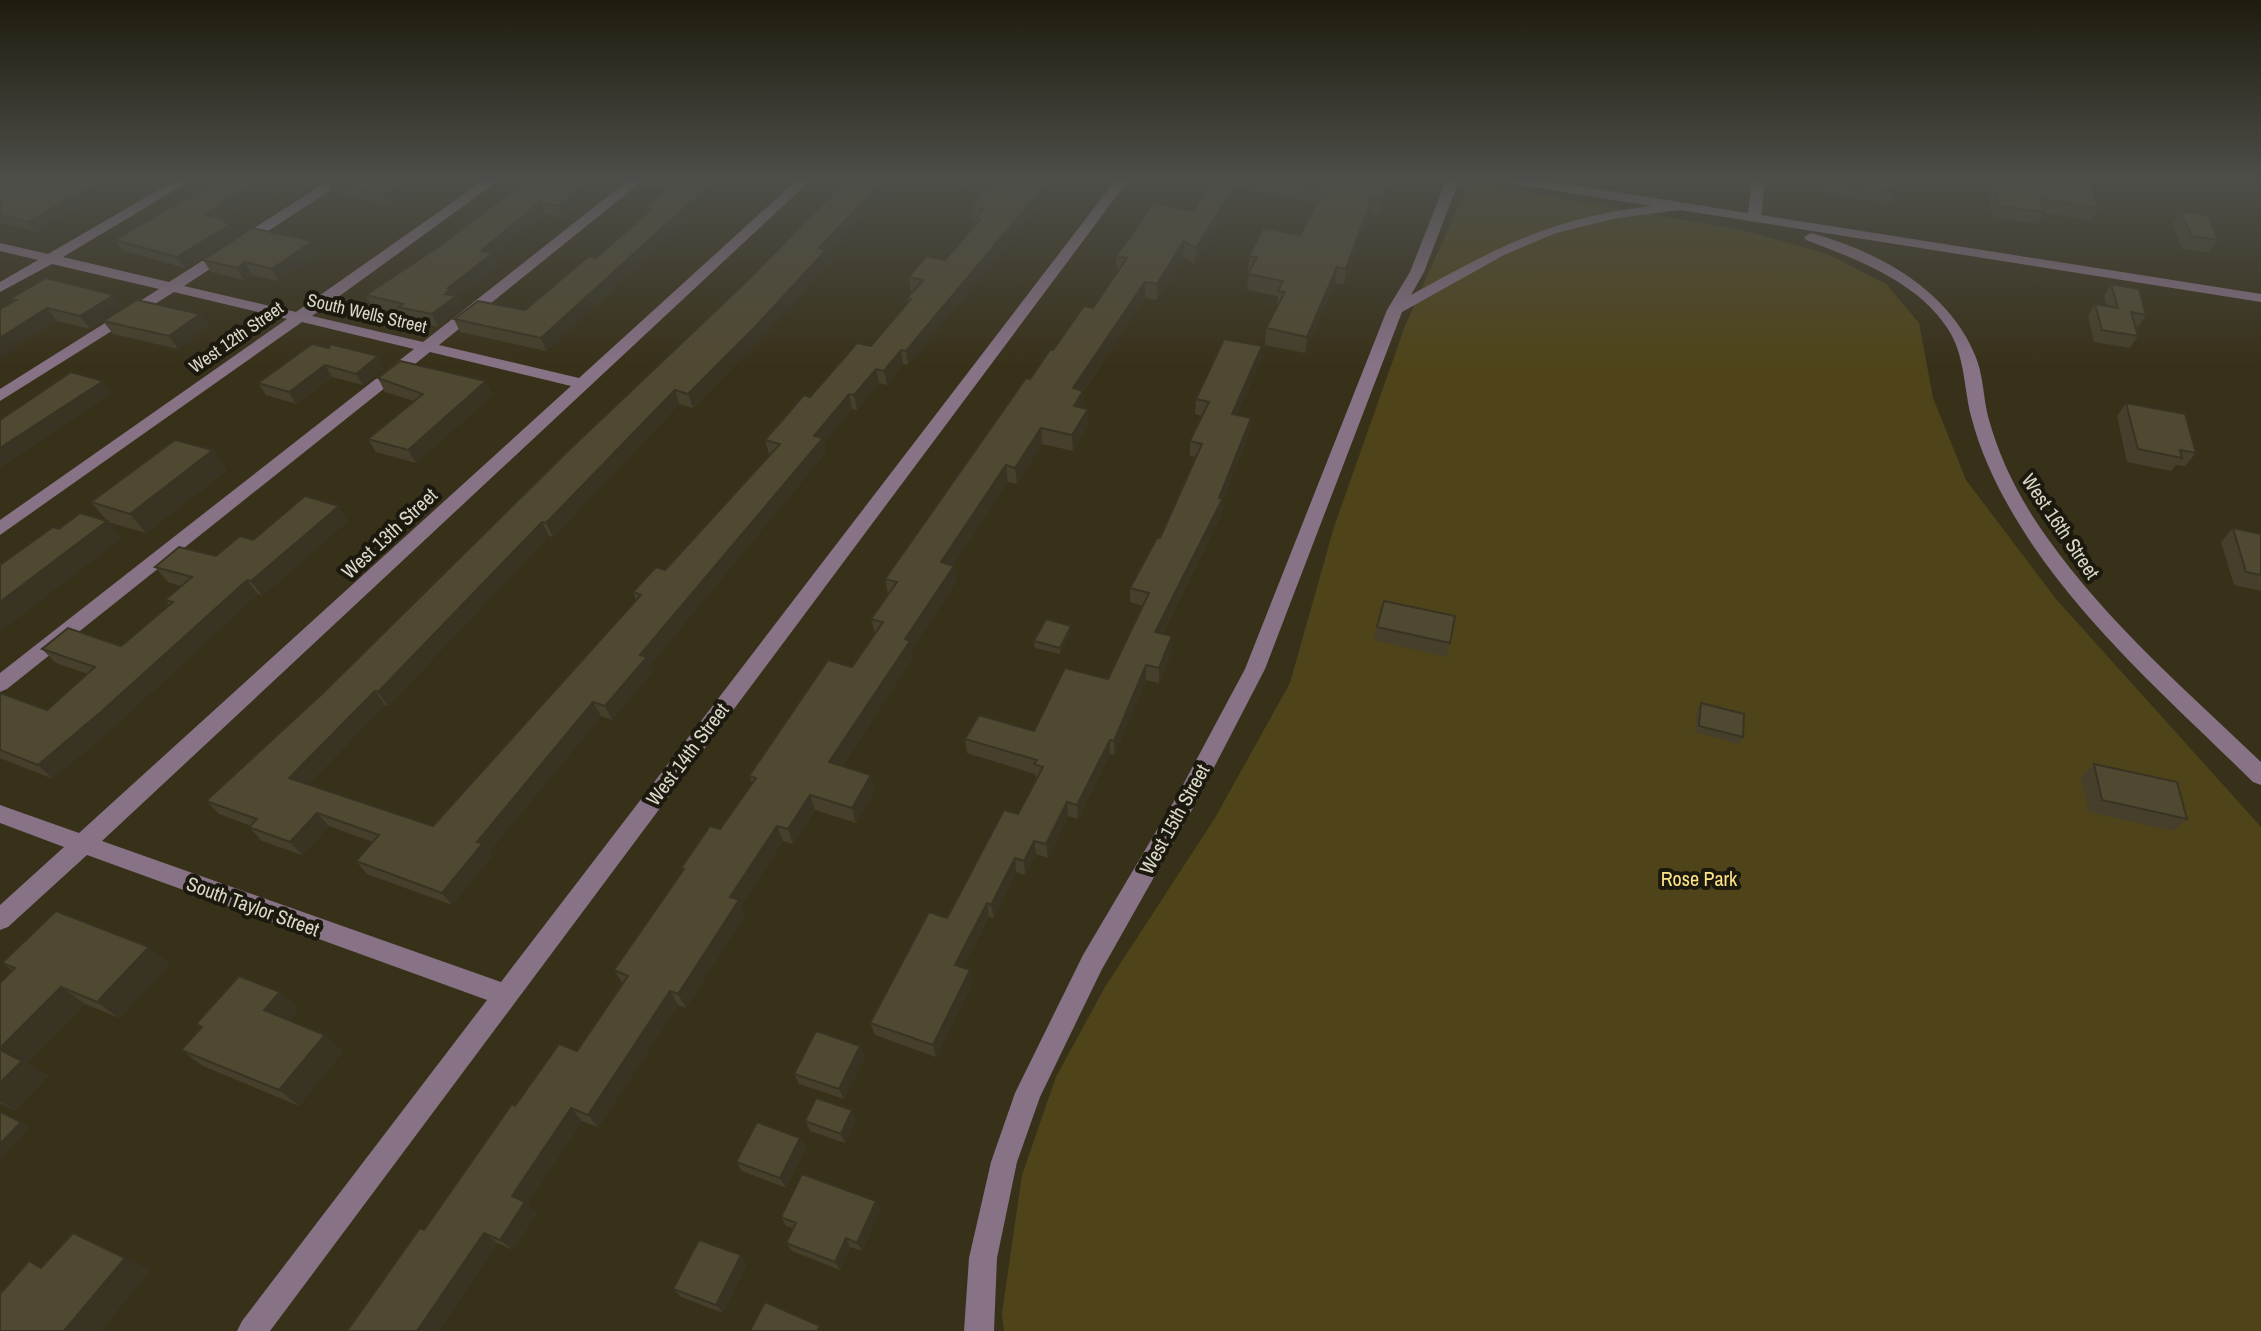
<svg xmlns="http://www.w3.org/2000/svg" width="2261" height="1331" font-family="'Archivo Narrow',sans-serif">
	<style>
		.green { fill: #4f4419 }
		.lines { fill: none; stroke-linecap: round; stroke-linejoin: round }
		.minor { fill: #877286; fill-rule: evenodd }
		.wall { fill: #453f2b }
		.shaded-wall { fill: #383323 }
		.building { fill: #504932; stroke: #383323; stroke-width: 2 }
		.labels { text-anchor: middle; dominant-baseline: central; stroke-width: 8; stroke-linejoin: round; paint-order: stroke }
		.far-street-label { font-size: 18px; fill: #dbd8ca; stroke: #1c190f }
		.street-label { font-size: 20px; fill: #dbd8ca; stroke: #1c190f }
		.park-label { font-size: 20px; fill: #fee387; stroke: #1c190f }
	</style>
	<rect width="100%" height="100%" fill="#38311a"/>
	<!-- green -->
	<polygon class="green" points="1469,182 1746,231 1828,254 1886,284 1919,323 1933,398 1966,480 2056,599 2261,827 2261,1331 1004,1331 1002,1313 1022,1175 1056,1077 1105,987 1215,818 1290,683 1334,527 1405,326"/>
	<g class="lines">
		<!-- minor -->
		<g class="minor">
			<polygon points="179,178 195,178 63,257 169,282 333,178 349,178 184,286 296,312 487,178 502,178 312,316 423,342 631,178 646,178 439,345 579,378 799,178 813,178 102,841 501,982 1117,178 1130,178 270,1331 237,1331 242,1321 487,1000 87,855 8,927 0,930 0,905 64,847 0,823 0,805 79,833 571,386 430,352 7,689 0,692 0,673 414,349 302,322 0,535 0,520 287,319 174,292 0,401 0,389 159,289 52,264 0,292 0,282 38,260 0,251 0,243 48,254"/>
			<polygon points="957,178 970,178 962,185 957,184"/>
			<path d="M1447 178H1460L1424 272 1411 295C1496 248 1553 217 1652 206L1501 182 1495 178H1528L1748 213 1752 178H1766L1761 215 2261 294V302L1680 210 1617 218 1556 233 1504 255 1402 312 1265 669 1193 808 1101 971 1040 1097 1017 1162 997 1258 994 1331H964L969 1258 991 1162 1015 1093 1083 955 1177 796 1245 669 1387 310 1410 272Z"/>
			<path d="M1811 233C1877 251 1948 289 1975 355 1984 376 1983 399 1989 420 2001 463 2022 503 2048 539 2108 623 2187 691 2261 762V785L2253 782C2177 707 2095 636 2034 547 2007 507 1983 463 1971 416 1964 388 1965 360 1951 334 1922 283 1858 260 1806 240L1804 237Z"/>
		</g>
	</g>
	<!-- wall -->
	<g class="wall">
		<polygon points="21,178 130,178 35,231 0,223 0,189"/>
		<polygon points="221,178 328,178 311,188 295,185 281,194 267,191 222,218 228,220 237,235 185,268 123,251 115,240"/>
		<polygon points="331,178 430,178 389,206 332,193 326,182"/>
		<polygon points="529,178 626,178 620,183 607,180 563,218 545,214 494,256 498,266 457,298 461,308 438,327 405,319 402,314 372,307 366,295 438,247"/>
		<polygon points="638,178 733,178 546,351 460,332 454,319 525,310 596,258 647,212 646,207 665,190 641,186"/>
		<polygon points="848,178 900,178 827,256 829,263 759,341 693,408 679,404 553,537 549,536 388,706 385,705 308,784 433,826 636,600 633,592 665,570 770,455 769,454 765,440 810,397 871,346 907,304 907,298 913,291 911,291 909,277 945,260 976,223 976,221 973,220 971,207 996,178 1063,178 908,365 903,364 887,385 879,383 857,410 852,409 824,442 826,452 650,665 653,671 612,720 601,716 489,852 492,856 452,905 367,874 356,861 373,842 329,826 302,855 262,841 249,827 251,826 219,814 206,801 323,693 746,282"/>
		<polygon points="1213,178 1394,178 1393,186 1379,216 1370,214 1344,284 1335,283 1305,353 1265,345 1266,328 1277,307 1278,296 1247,290 1249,272 1248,272 1249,256 1300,235 1317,203 1241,189 1195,264 1183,257 1157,300 1145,298 1083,391 1083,408 1088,426 1073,451 1042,444 1017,484 1008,482 953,565 954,566 956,582 911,650 913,657 842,766 871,775 875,790 856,823 815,810 793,844 783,841 741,906 745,915 686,1008 678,1005 598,1127 582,1121 527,1204 537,1213 513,1250 497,1243 439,1331 347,1331 424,1230 515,1106 577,1051 623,984 614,970 683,872 681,868 720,829 752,783 749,776 852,667 875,634 871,619 888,595 885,579 1030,379 1053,350 1093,308 1117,272 1116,256 1193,211"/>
		<polygon points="1818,178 1894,178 1895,191 1889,204 1818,192"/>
		<polygon points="1993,178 2014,180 2014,178 2070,178 2098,208 2091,220 2044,213 2037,224 1993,218 1987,189"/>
		<polygon points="2181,211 2218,240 2209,253 2182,249 2172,224"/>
		<polygon points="313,241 319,254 279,281 252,275 244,280 211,272 203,260"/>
		<polygon points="2111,284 2146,315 2138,327 2135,326 2138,336 2130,348 2094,342 2088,316 2095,304 2106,306 2104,296"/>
		<polygon points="10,299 123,308 90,329 57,321 13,302"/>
		<polygon points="103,321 209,327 178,349 113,334"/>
		<polygon points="329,348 385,368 363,385 332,377 296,404 266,395 258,383"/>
		<polygon points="1261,361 1236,415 1251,418 1249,433 1223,498 1222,513 1162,634 1172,651 1159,683 1146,680 1114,755 1110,754 1078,819 1068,816 1048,858 1036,854 1025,875 1016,872 994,918 989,917 963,967 973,982 936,1057 875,1035 870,1023 947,918 1018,814 1037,779 1036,779 1035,774 967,753 965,739 1034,731 1108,679 1143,606 1130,602 1130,588 1160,538 1196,457 1190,456 1190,441 1202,416 1195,414 1196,399"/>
		<polygon points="378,378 486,381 492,395 416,463 376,452 368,439 414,401 385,392"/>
		<polygon points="2126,403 2196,453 2185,466 2176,465 2171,471 2127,462 2117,416"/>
		<polygon points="213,450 227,470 146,533 108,522 122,538 91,502"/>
		<polygon points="348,521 262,596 258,594 116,725 53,779 0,758 0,693 47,710 88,674 56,663 42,649 121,646 169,605 165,600 181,586 168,582 155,567 216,556 253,540"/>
		<polygon points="2233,528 2261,534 2261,591 2234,585 2221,542"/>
		<polygon points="1384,601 1450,643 1446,657 1374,640"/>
		<polygon points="1071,626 1071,632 1060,654 1035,648 1034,641"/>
		<polygon points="1701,703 1743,737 1739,744 1695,732 1697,709"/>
		<polygon points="2094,764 2187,819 2173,831 2089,812 2081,777"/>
		<polygon points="2,963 170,964 119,1018 85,1004 26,1063 48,1076 15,1110 0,1103 0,983 13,971"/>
		<polygon points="280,992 298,1009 289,1020 343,1051 299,1106 203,1066 181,1050 200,1028 196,1024"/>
		<polygon points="865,1056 844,1099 799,1084 794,1074"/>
		<polygon points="856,1120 845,1143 810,1131 805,1121"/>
		<polygon points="800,1138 806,1148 786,1188 742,1171 736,1162"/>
		<polygon points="876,1201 880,1210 862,1251 850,1247 840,1270 792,1251 786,1243 793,1228 786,1226 781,1217"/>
		<polygon points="747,1264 723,1313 681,1297 673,1289"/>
	</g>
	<!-- shaded-wall -->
	<g class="shaded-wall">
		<polygon points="0,178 16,178 0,188"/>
		<polygon points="108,178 130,178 35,231 28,222"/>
		<polygon points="281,178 291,178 295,185 281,194 274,183"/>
		<polygon points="306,178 328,178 311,188"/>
		<polygon points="408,178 430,178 389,206 384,195"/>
		<polygon points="591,178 606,178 607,180 563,218 558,206"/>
		<polygon points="717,178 733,178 546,351 541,338"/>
		<polygon points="886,178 900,178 827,256 829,263 759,341 693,408 688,394 819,248"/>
		<polygon points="1051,178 1063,178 908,365 906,351"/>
		<polygon points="1240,178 1242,178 1241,189 1195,264 1196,248"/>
		<polygon points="1392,178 1394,178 1393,186 1379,216 1381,200"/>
		<polygon points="261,180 267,191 211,225 204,214"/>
		<polygon points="1372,198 1370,214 1344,284 1346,269"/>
		<polygon points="540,202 545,214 494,256 498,266 457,298 461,308 438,327 432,314 448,288 481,251"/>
		<polygon points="228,220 237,235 185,268 177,257"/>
		<polygon points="313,241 319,254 279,281 272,269"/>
		<polygon points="1184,241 1183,257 1157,300 1157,284"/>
		<polygon points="245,262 252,275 244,280 237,268"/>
		<polygon points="1337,267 1335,283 1305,353 1307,337"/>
		<polygon points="1145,282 1145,298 1073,405 1073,388"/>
		<polygon points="114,295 123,308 90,329 80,316"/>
		<polygon points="47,308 57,321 0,358 0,338"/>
		<polygon points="200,314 209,327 178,349 169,336"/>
		<polygon points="1262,346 1261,361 1230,428 1232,414"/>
		<polygon points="901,350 903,364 887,385 884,371"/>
		<polygon points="378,356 385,368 363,385 356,374"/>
		<polygon points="325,365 332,377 296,404 289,392"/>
		<polygon points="876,369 879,383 857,410 854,395"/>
		<polygon points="103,381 112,394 0,468 0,448"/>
		<polygon points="486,381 492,395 416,463 408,450"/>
		<polygon points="675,390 679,404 553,537 546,523"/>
		<polygon points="1083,391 1084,407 1074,422 1074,406"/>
		<polygon points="849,394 852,409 824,442 826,452 650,665 653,671 612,720 605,706 640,655 814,436"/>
		<polygon points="1088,409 1088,426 1073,451 1072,435"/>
		<polygon points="1251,418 1249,433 1223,498 1222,513 1155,647 1155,632 1219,498"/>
		<polygon points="1041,428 1042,444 1017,484 1015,468"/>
		<polygon points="213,450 227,470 146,533 130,514"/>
		<polygon points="1006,465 1008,482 944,579 941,562"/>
		<polygon points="339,506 348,521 262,596 251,581"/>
		<polygon points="107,521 122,538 0,632 0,602"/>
		<polygon points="542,522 549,536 388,706 378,692"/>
		<polygon points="954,566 956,582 911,650 913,657 834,778 829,762 905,639"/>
		<polygon points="247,580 258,594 116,725 53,779 38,765"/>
		<polygon points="1071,626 1071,632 1060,654 1060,648"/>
		<polygon points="1172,636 1172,651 1159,683 1159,668"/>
		<polygon points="1146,665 1146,680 1114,755 1114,741"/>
		<polygon points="375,691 385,705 301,791 289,778"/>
		<polygon points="593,702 601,716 489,852 492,856 452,905 442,893 477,842"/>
		<polygon points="1110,740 1110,754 1078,819 1077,805"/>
		<polygon points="871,775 875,790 856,823 852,808"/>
		<polygon points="810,795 815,810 793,844 788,829"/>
		<polygon points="1067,802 1068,816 1048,858 1046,844"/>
		<polygon points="317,813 329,826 302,855 290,842"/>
		<polygon points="777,826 783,841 741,906 745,915 686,1008 678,994 730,897"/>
		<polygon points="1034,841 1036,854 1025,875 1024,861"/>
		<polygon points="1015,858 1016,872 994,918 991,905"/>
		<polygon points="987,903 989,917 958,977 955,965"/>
		<polygon points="149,947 170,964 119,1018 97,1002"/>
		<polygon points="970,970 973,982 936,1057 933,1045"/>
		<polygon points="61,987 85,1004 26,1063 48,1076 15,1110 0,1101 0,1048"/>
		<polygon points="670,991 678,1005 598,1127 588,1115"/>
		<polygon points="280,992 298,1009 284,1026 264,1010"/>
		<polygon points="325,1035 343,1051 299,1106 279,1090"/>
		<polygon points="860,1046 865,1056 844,1099 839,1089"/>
		<polygon points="571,1108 582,1121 527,1204 537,1213 513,1250 500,1240 512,1196"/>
		<polygon points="852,1110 856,1120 845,1143 841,1134"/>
		<polygon points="21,1122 30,1127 0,1159 0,1144"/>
		<polygon points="800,1138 806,1148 786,1188 780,1178"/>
		<polygon points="876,1201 880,1210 862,1251 857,1243"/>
		<polygon points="484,1233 497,1243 439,1331 417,1331"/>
		<polygon points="846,1238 850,1247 840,1270 835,1262"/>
		<polygon points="741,1255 747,1264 723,1313 716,1305"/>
		<polygon points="125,1258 151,1270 101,1331 64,1331"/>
	</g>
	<!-- building -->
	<g class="building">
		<polygon points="21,178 108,178 28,222 0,215 0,189"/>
		<polygon points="221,178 281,178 274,183 261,180 204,214 228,220 224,222 231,224 177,257 115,240"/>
		<polygon points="331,178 408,178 384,195 326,182"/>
		<polygon points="529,178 591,178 558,206 540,202 481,251 493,253 448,288 451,288 445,294 456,296 432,314 398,307 403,304 366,295 438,247"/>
		<polygon points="659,178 717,178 541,338 454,319 478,301 525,310 589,256 596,258 652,209 646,207 676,181"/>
		<polygon points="848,178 886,178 819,248 826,250 755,327 688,394 675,390 546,523 542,522 378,692 375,691 289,778 433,826 641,595 633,592 656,567 665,570 780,444 765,440 804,395 810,397 857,343 871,346 911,299 907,298 923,280 909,277 926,256 945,260 980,219 976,218 983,209 971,207 996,178 1051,178 906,351 901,350 884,371 876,369 854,395 849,394 814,436 823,438 640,655 647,657 605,706 593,702 477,842 483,843 442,893 356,861 379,835 317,813 290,842 249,827 257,819 206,801 323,693 570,449 746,282"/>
		<polygon points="1213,178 1240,178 1196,248 1184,241 1157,284 1145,282 1073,388 1083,391 1074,406 1088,409 1072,435 1041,428 1015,468 1006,465 941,562 954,566 905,639 910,641 829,762 871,775 852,808 810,795 788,829 777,826 730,897 739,900 678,994 670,991 588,1115 571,1108 512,1196 525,1202 500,1240 484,1233 417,1331 347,1331 420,1228 424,1230 512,1104 515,1106 559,1044 577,1051 628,976 614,970 684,869 681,868 710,826 720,829 756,778 749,776 828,660 852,667 883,622 871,619 897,582 885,579 1026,378 1030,379 1050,350 1053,350 1084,306 1093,308 1127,258 1116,256 1154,203 1193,211"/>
		<polygon points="1270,178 1392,178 1381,200 1372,198 1346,269 1337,267 1307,337 1266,328 1285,292 1278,291 1283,281 1248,274 1257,257 1249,256 1263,228 1300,235 1325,188"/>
		<polygon points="1823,178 1894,178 1895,191 1823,180"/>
		<polygon points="1993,178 2023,182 2022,178 2070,178 2091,182 2098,208 2040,199 2044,212 1999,206"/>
		<polygon points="2181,211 2208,216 2218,240 2191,236"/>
		<polygon points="252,228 313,241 272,269 245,262 237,268 203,260"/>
		<polygon points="46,278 114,295 80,316 47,308 0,338 0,309 16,300 10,299"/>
		<polygon points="2111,284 2139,289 2146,315 2131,312 2138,336 2102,330 2095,304 2118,308"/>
		<polygon points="137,300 200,314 169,336 103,321"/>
		<polygon points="1224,339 1262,346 1232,414 1251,418 1219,498 1223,498 1155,632 1172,636 1159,668 1146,665 1114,741 1110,740 1077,805 1067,802 1046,844 1034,841 1024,861 1015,858 991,905 987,903 955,965 970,970 933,1045 870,1023 929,912 947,918 1004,810 1018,814 1043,767 1034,764 1037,760 965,739 979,715 1034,731 1065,668 1108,679 1149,593 1130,588 1157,538 1160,538 1202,444 1190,441 1209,402 1196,399"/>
		<polygon points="312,344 329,348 330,344 378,356 356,374 325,365 289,392 258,383"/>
		<polygon points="400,361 486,381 408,450 368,439 423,394 378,378"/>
		<polygon points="71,372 103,381 0,448 0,420"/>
		<polygon points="2126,403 2185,414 2196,453 2180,450 2182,458 2138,449"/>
		<polygon points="175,440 213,450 130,514 91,502"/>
		<polygon points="305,496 339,506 251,581 247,580 102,711 38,765 0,750 0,693 47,710 95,667 42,649 68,628 121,646 173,602 165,600 192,577 155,567 179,547 216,556 240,536 253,540"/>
		<polygon points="80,513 107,521 0,602 0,565 53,527 59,529"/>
		<polygon points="2233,528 2261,534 2261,575 2246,572"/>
		<polygon points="1384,601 1455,616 1450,643 1377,627"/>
		<polygon points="1046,619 1071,626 1060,648 1034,641"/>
		<polygon points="1701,703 1744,714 1743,737 1699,726"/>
		<polygon points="2094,764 2177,782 2187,819 2102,800"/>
		<polygon points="56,911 149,947 97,1002 61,987 0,1048 0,983 15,968 2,963"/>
		<polygon points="239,976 280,992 264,1010 325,1035 279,1090 181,1050 202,1027 196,1024"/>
		<polygon points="816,1031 860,1046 839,1089 794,1074"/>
		<polygon points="0,1050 22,1061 0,1083"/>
		<polygon points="816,1098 852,1110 841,1134 805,1121"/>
		<polygon points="0,1112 21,1122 0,1144"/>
		<polygon points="757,1122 800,1138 780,1178 736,1162"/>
		<polygon points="802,1174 876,1201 857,1243 846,1238 835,1262 786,1243 796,1223 781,1217"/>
		<polygon points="73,1233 125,1258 64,1331 0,1331 0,1294 29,1261 41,1268"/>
		<polygon points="699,1240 741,1255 716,1305 673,1289"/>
		<polygon points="765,1302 820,1326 817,1331 750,1331"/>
	</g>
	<!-- sky -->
	<linearGradient id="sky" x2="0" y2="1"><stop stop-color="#1f1b0e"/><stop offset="0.49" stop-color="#4d4e49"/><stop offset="1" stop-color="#4d4e49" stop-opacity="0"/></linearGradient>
	<rect width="2261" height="365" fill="url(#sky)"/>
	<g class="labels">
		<!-- far-street labels -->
		<g class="far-street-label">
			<text transform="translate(367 313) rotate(13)">South Wells Street</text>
			<text transform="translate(236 337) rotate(-35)">West 12th Street</text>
		</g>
		<!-- street labels -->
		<g class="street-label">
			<text transform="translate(2061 526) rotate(56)">West 16th Street</text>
			<text transform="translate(389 533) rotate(-43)">West 13th Street</text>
			<text transform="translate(687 754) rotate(-53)">West 14th Street</text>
			<text transform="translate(1174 819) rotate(-61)">West 15th Street</text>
			<text transform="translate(253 906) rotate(20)">South Taylor Street</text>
		</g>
		<!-- park labels -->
		<g class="park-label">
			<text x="1699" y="878">Rose Park</text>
		</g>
	</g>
</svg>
